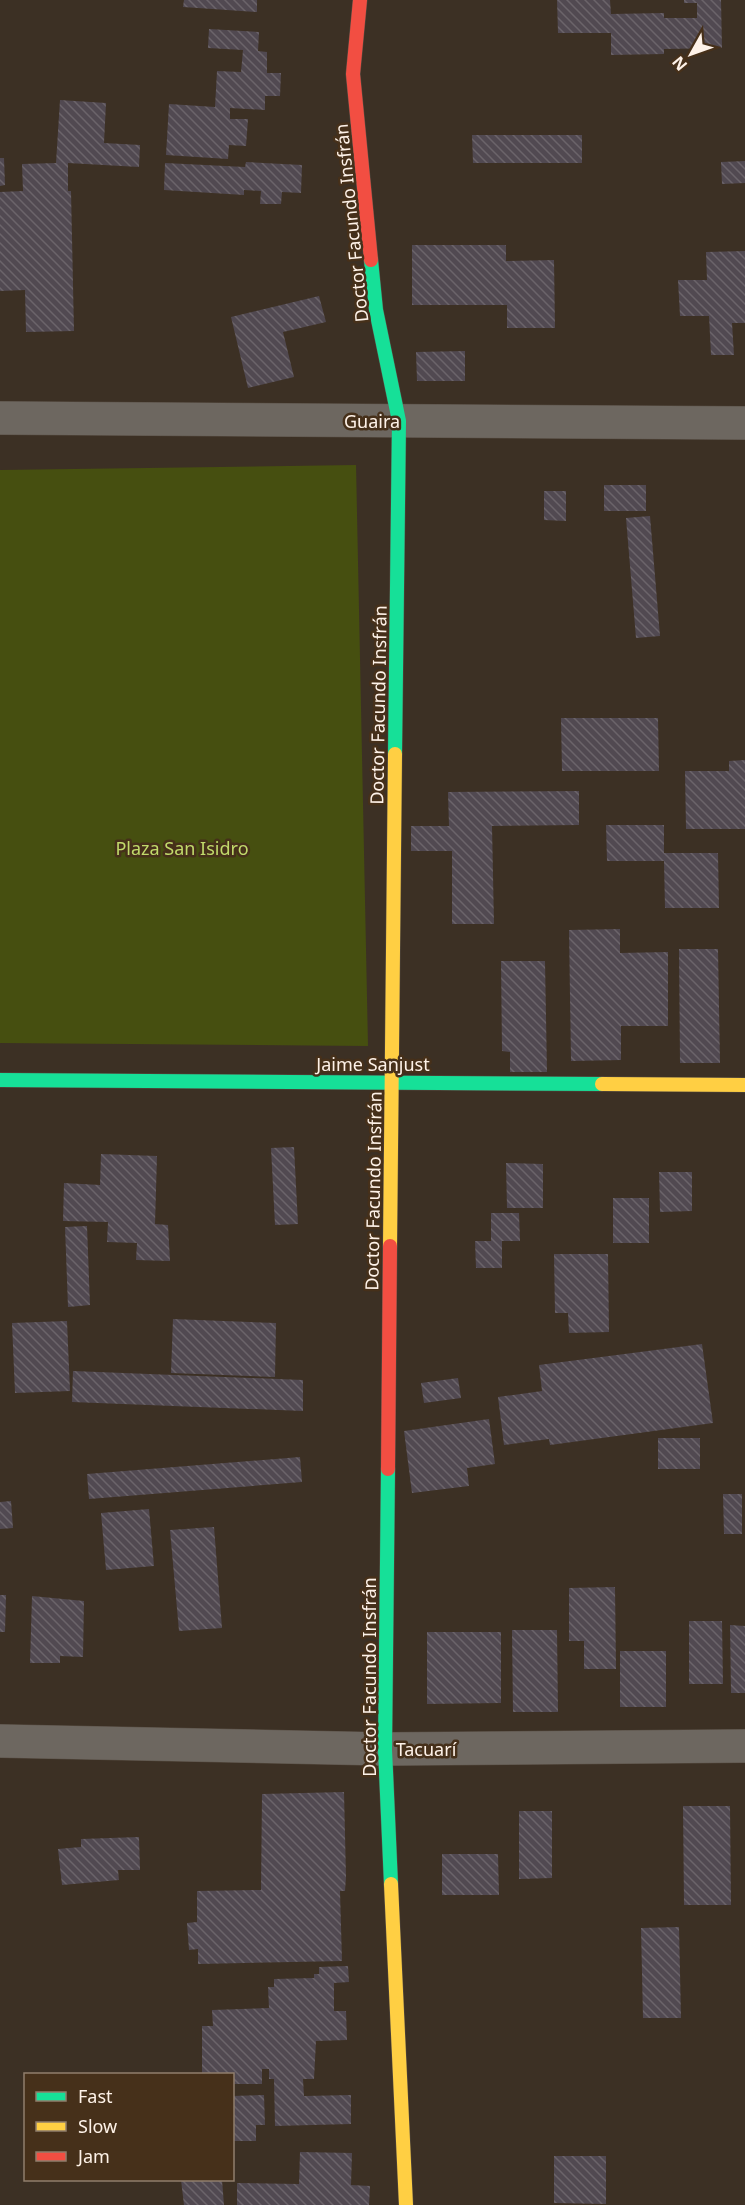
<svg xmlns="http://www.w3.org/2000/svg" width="745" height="2205" font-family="'Noto Sans',sans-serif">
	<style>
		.park { fill: #464f10 }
		.building { fill: url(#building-back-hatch) }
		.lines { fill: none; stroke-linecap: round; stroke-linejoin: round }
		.street-casing { stroke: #594f45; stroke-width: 34 }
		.fast-casing { stroke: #594f45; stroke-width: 15 }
		.slow-casing { stroke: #594f45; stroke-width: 15 }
		.jam-casing { stroke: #594f45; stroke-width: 15 }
		.street { stroke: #6d6760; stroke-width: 33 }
		.fast { stroke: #16e098; stroke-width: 14 }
		.slow { stroke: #ffcf43; stroke-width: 14 }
		.jam { stroke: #f24e42; stroke-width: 14 }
		.labels { text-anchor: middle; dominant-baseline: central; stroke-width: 5; stroke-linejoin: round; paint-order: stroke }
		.street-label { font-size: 18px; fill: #fef2e8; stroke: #46301a }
		.park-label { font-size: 18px; fill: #c1da6b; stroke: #46301a }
	</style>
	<defs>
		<pattern id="building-back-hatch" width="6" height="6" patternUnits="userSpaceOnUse" patternTransform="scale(1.5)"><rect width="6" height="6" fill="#514951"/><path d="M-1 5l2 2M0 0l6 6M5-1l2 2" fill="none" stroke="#6b646a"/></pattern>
	</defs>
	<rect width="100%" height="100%" fill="#3c3024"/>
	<!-- park -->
	<polygon class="park" points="356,465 368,1046 0,1043 0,470"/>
	<!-- building -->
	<g class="building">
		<polygon points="184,0 257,0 257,12 183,7"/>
		<polygon points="557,0 610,0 611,14 664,13 664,18 697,18 697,3 684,3 684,0 721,0 722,48 664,49 664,54 611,55 611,33 558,33"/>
		<polygon points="209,29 259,32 258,51 267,52 267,73 281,73 280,96 265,96 265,110 230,108 230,119 248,119 246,146 229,145 228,159 166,155 169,104 215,107 217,71 241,72 243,50 208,48"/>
		<polygon points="60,100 106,103 104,143 140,145 139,167 68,163 68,191 71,191 74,331 26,332 25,290 0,291 0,192 23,191 22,164 56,163"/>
		<polygon points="472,135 582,135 582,163 473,163"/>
		<polygon points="0,158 4,158 5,185 0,186"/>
		<polygon points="745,161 745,183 722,184 721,162"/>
		<polygon points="246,162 302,165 301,193 282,192 281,204 260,204 261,191 244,190 244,195 164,190 165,163 245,167"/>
		<polygon points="412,245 506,245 506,261 554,260 555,328 507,328 507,305 412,305"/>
		<polygon points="745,251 745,323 732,323 734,355 711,355 709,316 680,316 678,280 707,280 706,252"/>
		<polygon points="319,296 326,322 283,332 294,377 248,388 231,317"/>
		<polygon points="465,351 465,381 417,381 416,352"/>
		<rect x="604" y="485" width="42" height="26"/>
		<polygon points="544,491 566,491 566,521 544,520"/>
		<polygon points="650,516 660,636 636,638 626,518"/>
		<polygon points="561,718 658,718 659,771 562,771"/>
		<polygon points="745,760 745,829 686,829 685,771 729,771 729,761"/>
		<polygon points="579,791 579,825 492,826 494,924 452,924 452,851 411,851 411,826 449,826 448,792"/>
		<polygon points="606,825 664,825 664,853 718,853 719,908 665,908 664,861 607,861"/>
		<polygon points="620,929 620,953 668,952 668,1026 621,1026 621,1060 571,1061 569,930"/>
		<polygon points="679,949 718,949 720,1063 680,1063"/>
		<polygon points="501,961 545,961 547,1072 510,1072 510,1052 502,1051"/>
		<polygon points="294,1147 298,1224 275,1225 271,1148"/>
		<polygon points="101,1154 157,1156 155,1224 168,1225 170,1261 136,1260 137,1243 107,1242 108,1222 63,1221 64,1183 100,1185"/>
		<polygon points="506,1163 543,1164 543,1208 507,1208"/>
		<polygon points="659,1172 692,1172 692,1211 660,1212"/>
		<rect x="613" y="1198" width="36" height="45"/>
		<polygon points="491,1213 519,1213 520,1241 502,1241 502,1268 476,1268 475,1241 491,1241"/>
		<polygon points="87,1226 90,1305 68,1307 65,1227"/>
		<polygon points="554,1254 608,1254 609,1332 569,1333 568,1313 555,1313"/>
		<polygon points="173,1319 276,1323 275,1377 171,1373"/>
		<polygon points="67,1321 70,1391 15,1393 12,1323"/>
		<polygon points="702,1344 713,1423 550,1445 549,1439 504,1445 498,1397 542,1391 539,1365"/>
		<polygon points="73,1371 303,1380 303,1411 72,1402"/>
		<polygon points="458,1378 461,1398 424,1403 421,1383"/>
		<polygon points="489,1419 495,1464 467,1468 469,1486 412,1493 404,1431"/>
		<rect x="658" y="1438" width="42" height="31"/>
		<polygon points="300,1457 302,1482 89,1499 87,1474"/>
		<polygon points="723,1494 742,1494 742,1534 724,1534"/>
		<polygon points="11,1501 13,1528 0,1529 0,1502"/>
		<polygon points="149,1509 154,1566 106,1570 101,1513"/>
		<polygon points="214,1527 222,1628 179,1631 170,1530"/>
		<polygon points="615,1587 616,1669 584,1669 584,1641 569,1641 569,1588"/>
		<polygon points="0,1595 6,1595 5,1632 0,1632"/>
		<polygon points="32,1596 84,1601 83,1657 60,1656 60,1663 30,1663"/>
		<polygon points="689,1621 722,1621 723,1684 689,1684"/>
		<polygon points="730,1625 745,1626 745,1693 731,1693"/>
		<polygon points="512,1630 557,1630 558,1712 513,1712"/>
		<polygon points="427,1632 501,1632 501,1703 427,1704"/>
		<rect x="620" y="1651" width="46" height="56"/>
		<polygon points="344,1792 346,1877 345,1891 340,1891 342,1961 198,1964 198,1949 189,1950 187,1923 197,1922 197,1891 261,1890 262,1794"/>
		<polygon points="683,1806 730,1806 731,1905 684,1905"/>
		<polygon points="519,1811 552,1811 552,1878 519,1879"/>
		<polygon points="139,1837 140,1870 118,1870 119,1880 62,1885 58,1849 81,1847 81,1839"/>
		<polygon points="442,1854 498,1854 499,1895 442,1895"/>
		<polygon points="679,1927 681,2018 643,2018 641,1928"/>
		<polygon points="348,1966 349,1982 334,1983 334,2011 346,2011 347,2040 316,2041 314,2079 303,2079 304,2096 351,2095 351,2124 275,2126 274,2079 269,2079 269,2069 262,2069 262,2084 232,2084 232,2074 202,2074 202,2026 213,2026 212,2010 269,2008 268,1987 274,1987 274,1979 314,1978 314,1974 319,1974 319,1967"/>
		<polygon points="264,2095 265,2125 256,2125 256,2141 232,2141 232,2096"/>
		<polygon points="300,2152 352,2153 351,2185 370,2186 369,2205 237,2205 237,2183 299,2184"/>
		<polygon points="554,2156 606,2156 606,2204 554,2203"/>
		<polygon points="181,2180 222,2180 224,2205 184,2205"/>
	</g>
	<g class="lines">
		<!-- street casing -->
		<g class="street-casing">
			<g id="street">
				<polyline points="0,418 745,423"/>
				<polyline points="0,1741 385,1749 745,1746"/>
			</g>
		</g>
		<!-- fast casing -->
		<g class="fast-casing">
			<g id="fast">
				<polyline points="371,260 376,310 399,421 395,754"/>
				<polyline points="0,1080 602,1084"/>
				<polyline points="388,1469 385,1749 391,1884"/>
			</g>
		</g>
		<!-- slow casing -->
		<g class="slow-casing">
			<g id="slow">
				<polyline points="602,1084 745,1085"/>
				<polyline points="390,1246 395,754"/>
				<polyline points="391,1884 406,2205"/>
			</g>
		</g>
		<!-- jam casing -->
		<g class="jam-casing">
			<g id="jam">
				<polyline points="360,0 353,74 371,260"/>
				<polyline points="388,1469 390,1246"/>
			</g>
		</g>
		<!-- street -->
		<use href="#street" class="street"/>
		<!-- fast -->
		<use href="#fast" class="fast"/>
		<!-- slow -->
		<use href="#slow" class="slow"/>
		<!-- jam -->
		<use href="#jam" class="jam"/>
	</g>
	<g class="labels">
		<!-- street labels -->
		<g class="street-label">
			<text transform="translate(351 223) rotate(-96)">Doctor Facundo Insfrán</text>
			<text x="372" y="421">Guaira</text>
			<text transform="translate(378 705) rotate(-89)">Doctor Facundo Insfrán</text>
			<text x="373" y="1064">Jaime Sanjust</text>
			<text transform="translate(373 1191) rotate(-89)">Doctor Facundo Insfrán</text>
			<text transform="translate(369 1677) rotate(-90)">Doctor Facundo Insfrán</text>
			<text x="426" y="1749">Tacuarí</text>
		</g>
		<!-- park labels -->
		<g class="park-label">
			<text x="182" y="848">Plaza San Isidro</text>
		</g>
	</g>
	<!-- legend -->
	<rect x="24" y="2073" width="210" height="108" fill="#46301a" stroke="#907e6c" stroke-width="1.5"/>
	<rect x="36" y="2092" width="30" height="9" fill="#16e098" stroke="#907e6c" stroke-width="1.5"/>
	<text x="78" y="2103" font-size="18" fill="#fef2e8">Fast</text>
	<rect x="36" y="2122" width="30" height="9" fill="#ffcf43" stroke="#907e6c" stroke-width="1.5"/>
	<text x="78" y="2133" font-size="18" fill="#fef2e8">Slow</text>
	<rect x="36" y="2152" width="30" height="9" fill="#f24e42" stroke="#907e6c" stroke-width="1.5"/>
	<text x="78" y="2163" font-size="18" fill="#fef2e8">Jam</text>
	<!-- north arrow -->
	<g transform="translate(691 54) rotate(230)" stroke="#46301a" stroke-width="4.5" paint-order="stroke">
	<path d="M0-4.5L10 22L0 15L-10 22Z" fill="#fef2e8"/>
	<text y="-9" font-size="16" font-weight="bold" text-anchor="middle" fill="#fef2e8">N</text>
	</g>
</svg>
